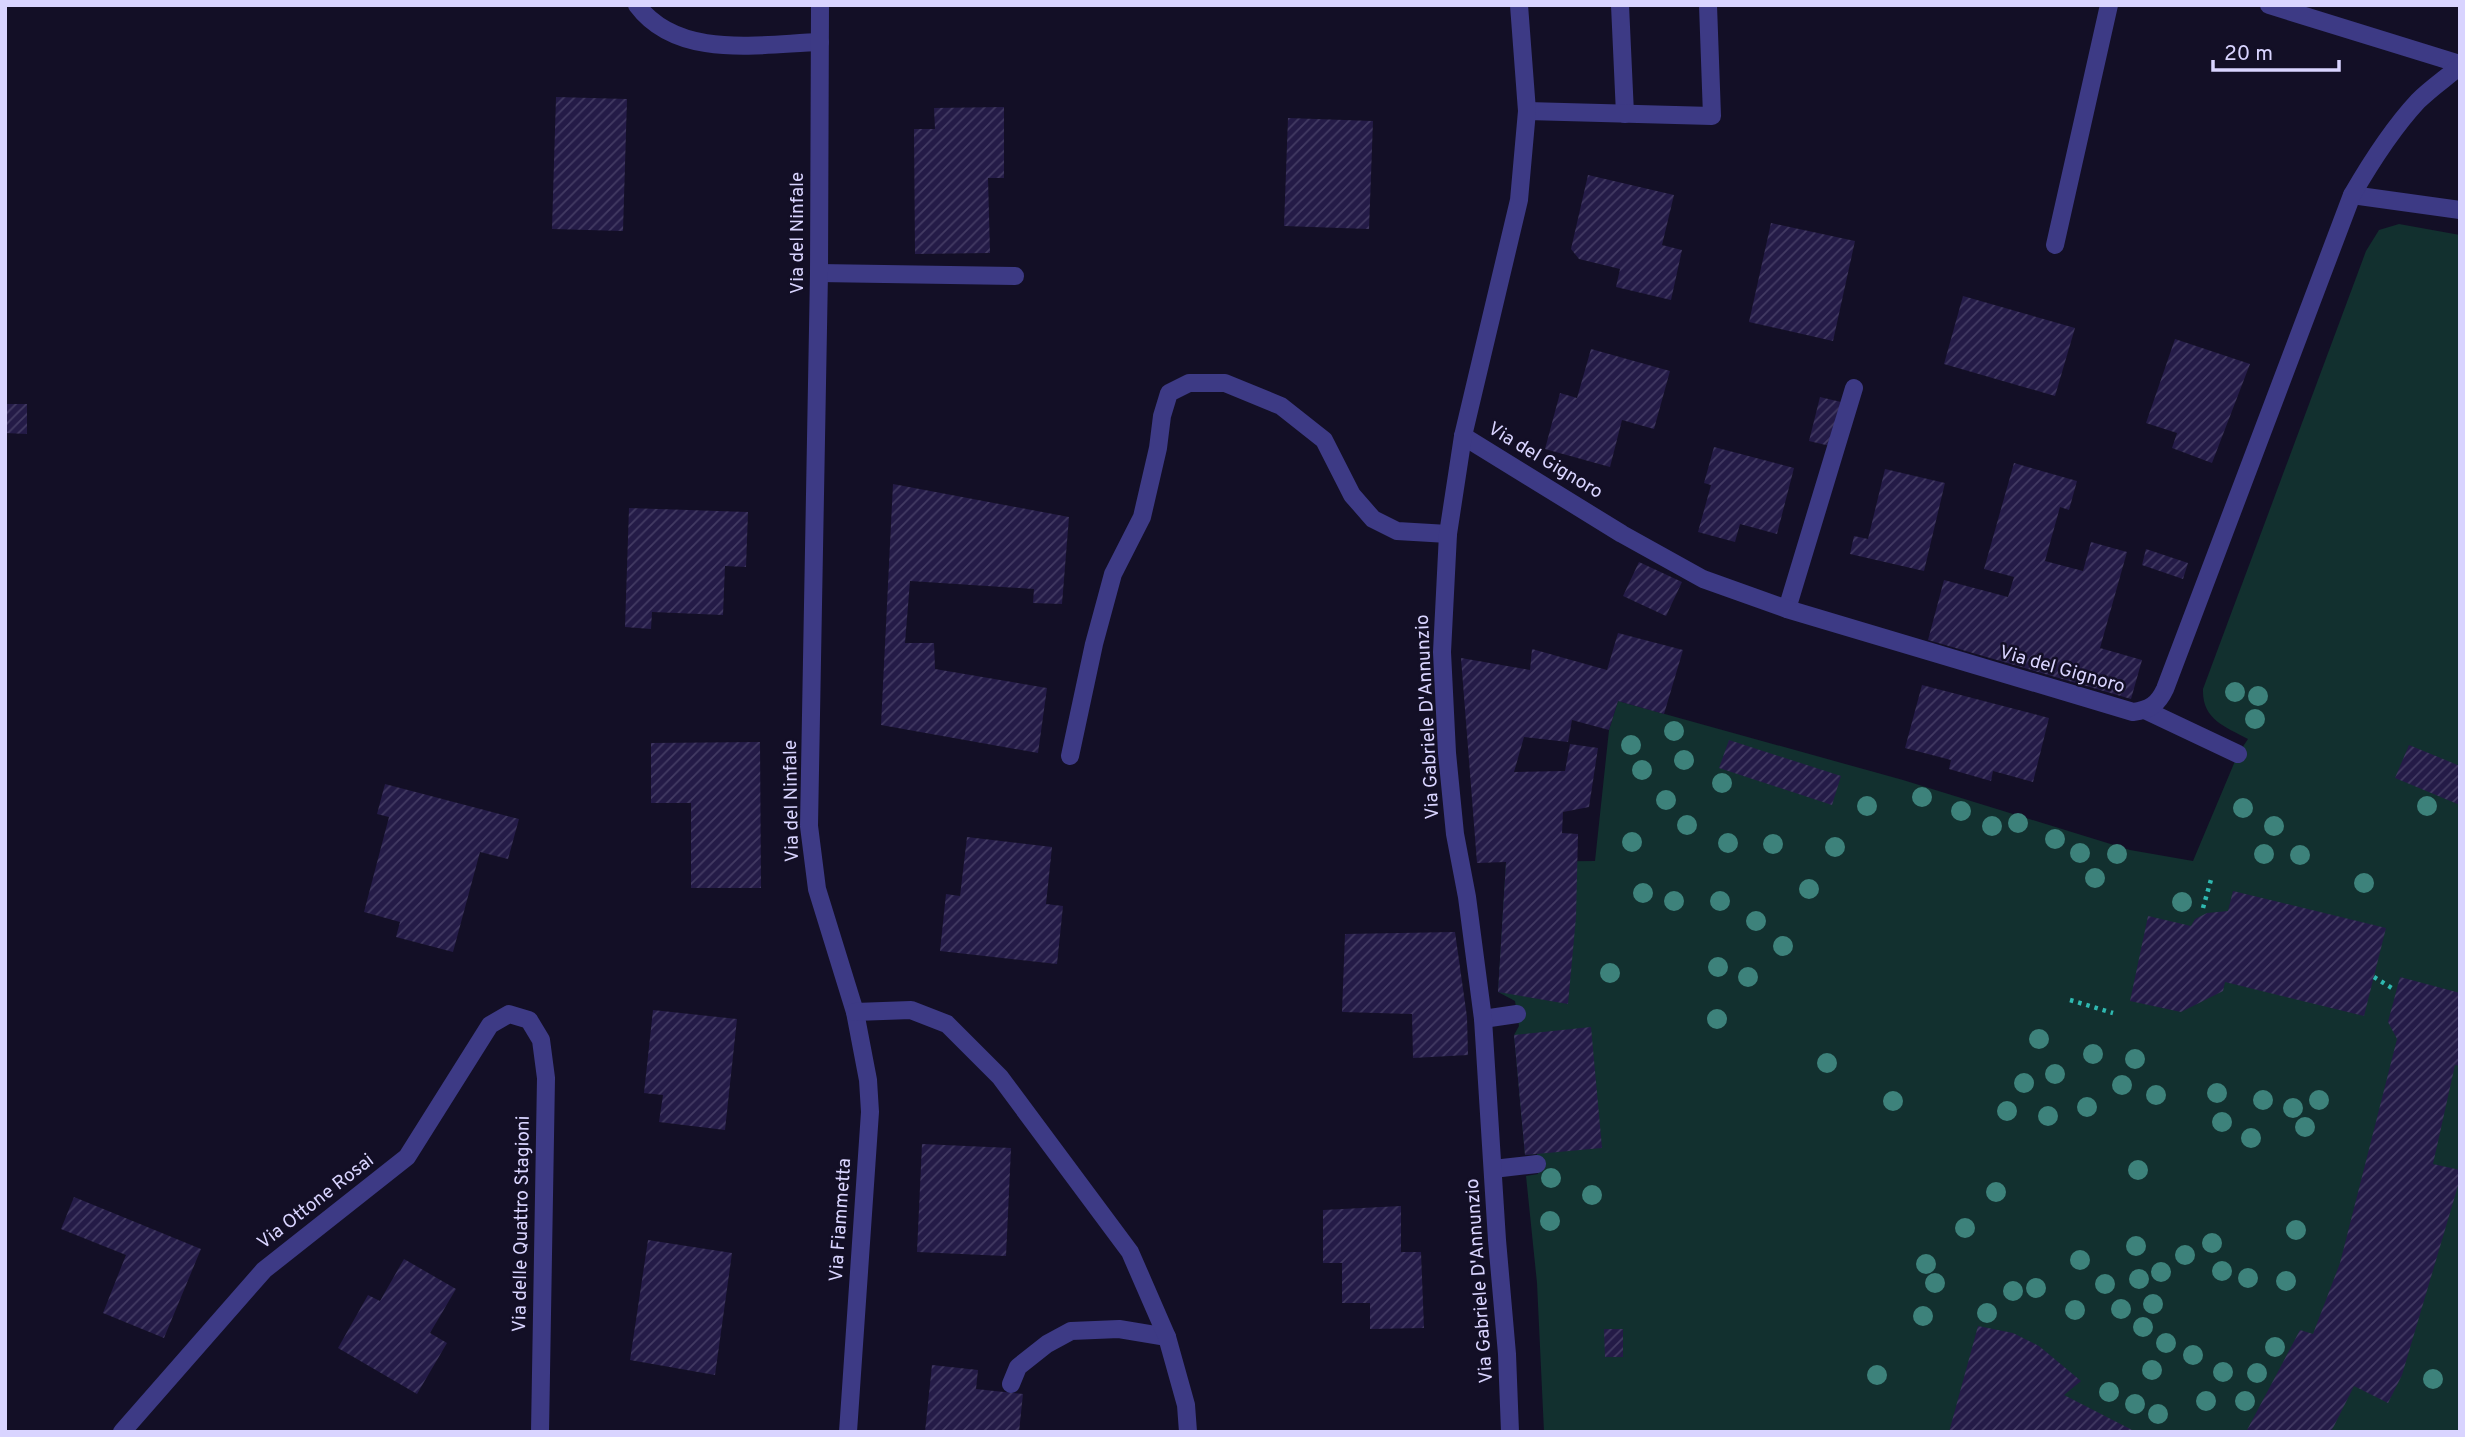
<svg xmlns="http://www.w3.org/2000/svg" width="2465" height="1437" font-family="Overpass,sans-serif">
	<style>
		.pitch { fill: #12302f }
		.building { fill: url(#building-hatch) }
		.lines { fill: none; stroke-linecap: round; stroke-linejoin: round }
		.path { stroke: #2fb8b0; stroke-width: 4.5; stroke-dasharray: 3.5 5; stroke-linecap: butt }
		.service { stroke: #3d3a85; stroke-width: 18 }
		.minor { stroke: #3d3a85; stroke-width: 18 }
		.tertiary { stroke: #3d3a85; stroke-width: 18 }
		.tree { fill: #3d827b }
		.labels { text-anchor: middle; dominant-baseline: central; stroke-width: 5; stroke-linejoin: round; paint-order: stroke }
		.street-label { font-size: 19px; fill: #d9d4ff; stroke: #130f26 }
	</style>
	<defs>
		<pattern id="building-hatch" width="6" height="6" patternUnits="userSpaceOnUse" patternTransform="scale(1.75)"><rect width="6" height="6" fill="#241b47"/><path d="M-1 1l2-2M0 6l6-6M5 7l2-2" fill="none" stroke="#433b63"/></pattern>
	</defs>
	<rect width="100%" height="100%" fill="#130f26"/>
	<!-- pitch -->
	<path class="pitch" d="M2399 224 2460 235V1432H1544L1537 1283 1526 1176 1538 1174 1537 1154 1525 1155 1514 1035 1519 1026 1515 1001 1498 992 1506 862 1595 861 1609 730 1618 701 1903 780 2130 850 2193 861 2238 754 2248 739C2224 726 2202 719 2203 689L2366 251 2379 230Z"/>
	<!-- building -->
	<g class="building">
		<polygon points="556,97 627,99 623,231 552,229"/>
		<polygon points="1004,107 1004,178 988,178 990,253 915,254 914,129 935,129 934,108"/>
		<polygon points="1288,118 1373,121 1369,229 1284,226"/>
		<polygon points="1588,175 1674,195 1662,245 1682,250 1671,300 1616,287 1620,269 1579,259 1571,249"/>
		<polygon points="1771,223 1855,241 1833,341 1749,322"/>
		<polygon points="1963,296 2075,328 2055,396 1944,364"/>
		<polygon points="2175,339 2250,364 2212,463 2172,448 2177,433 2146,423"/>
		<polygon points="1591,349 1670,371 1654,429 1622,420 1610,467 1545,449 1560,393 1577,398"/>
		<polygon points="1820,397 1841,402 1830,446 1809,441"/>
		<polygon points="5,404 27,404 27,434 5,433"/>
		<polygon points="1714,447 1794,468 1777,534 1740,524 1735,542 1698,532 1711,485 1704,483"/>
		<polygon points="2014,463 2077,481 2069,510 2060,507 2045,561 2083,571 2091,542 2127,552 2100,648 2142,660 2131,699 1928,640 1944,580 2008,597 2014,577 1984,569"/>
		<polygon points="1885,469 1945,483 1924,571 1850,554 1854,536 1868,539"/>
		<polygon points="893,484 1069,517 1062,604 1033,603 1034,589 910,581 905,643 934,643 935,669 1047,688 1038,753 881,725"/>
		<polygon points="629,508 748,512 746,567 725,566 723,615 652,612 651,629 625,627"/>
		<polygon points="2146,549 2188,563 2183,579 2142,565"/>
		<polygon points="1639,562 1682,582 1666,616 1623,596"/>
		<polygon points="1618,633 1683,650 1664,714 1618,701 1609,730 1572,720 1568,742 1524,737 1514,772 1565,771 1570,744 1598,748 1589,807 1563,812 1562,833 1578,834 1576,917 1568,1004 1498,992 1506,862 1477,863 1461,658 1530,670 1532,649 1607,670"/>
		<polygon points="1922,685 2049,718 2033,782 1993,771 1991,781 1949,769 1951,760 1905,748"/>
		<polygon points="1729,740 1841,776 1832,805 1719,768"/>
		<polygon points="760,742 761,888 691,888 691,803 651,803 651,743"/>
		<polygon points="2409,745 2460,766 2460,805 2395,778"/>
		<polygon points="385,784 519,819 508,859 480,852 453,952 396,937 400,922 364,912 389,817 377,814"/>
		<polygon points="967,837 1052,847 1046,904 1063,906 1057,964 940,951 946,894 960,896"/>
		<polygon points="2233,891 2386,928 2364,1016 2225,982 2223,991 2181,1012 2130,1001 2148,916 2191,926 2195,919 2207,913 2228,911"/>
		<polygon points="1455,932 1467,1017 1468,1055 1413,1058 1412,1014 1342,1012 1345,934"/>
		<polygon points="2400,977 2460,993 2460,1066 2455,1065 2433,1164 2460,1170 2460,1179 2402,1375 2388,1403 2354,1386 2331,1432 2246,1432 2300,1330 2313,1334 2340,1263 2397,1039 2388,1022"/>
		<polygon points="653,1010 737,1019 725,1130 659,1122 663,1095 644,1093"/>
		<polygon points="1591,1027 1602,1148 1525,1155 1514,1035"/>
		<polygon points="922,1144 1011,1148 1006,1256 917,1252"/>
		<polygon points="74,1197 201,1249 164,1338 103,1313 126,1255 61,1229"/>
		<polygon points="1401,1206 1401,1252 1421,1252 1424,1328 1370,1329 1370,1303 1342,1303 1342,1263 1323,1263 1323,1210"/>
		<polygon points="648,1240 732,1253 715,1375 630,1360"/>
		<polygon points="404,1259 456,1289 430,1333 447,1343 417,1394 338,1348 368,1295 380,1301"/>
		<polygon points="1978,1326 2013,1333 2039,1346 2081,1381 2064,1395 2136,1432 1949,1432"/>
		<polygon points="1604,1329 1623,1329 1623,1357 1605,1357"/>
		<polygon points="932,1365 978,1370 976,1389 1023,1394 1019,1432 925,1432"/>
	</g>
	<g class="lines">
		<!-- path -->
		<g class="path">
			<polyline points="2203,908 2212,876"/>
			<polyline points="2374,977 2395,990"/>
			<polyline points="2070,1000 2113,1013"/>
		</g>
		<!-- service -->
		<g class="service">
			<path d="M637 5C678 60 760 44 820 42"/>
			<polyline points="1620,5 1625,114"/>
			<polyline points="2269,5 2460,64"/>
			<polyline points="1527,111 1712,116 1708,5"/>
			<polyline points="2055,245 2109,5"/>
			<polyline points="819,273 1015,276"/>
			<polyline points="1787,609 1854,388"/>
			<polyline points="2145,710 2238,754"/>
			<polyline points="1070,756 1094,644 1113,574 1142,517 1158,448 1162,416 1169,393 1189,383 1225,383 1281,406 1324,440 1352,495 1373,519 1397,531 1448,534"/>
			<polyline points="1483,1019 1517,1014"/>
			<polyline points="1493,1169 1537,1164"/>
			<polyline points="1011,1384 1018,1367 1047,1344 1071,1331 1119,1329 1167,1337"/>
		</g>
		<!-- minor -->
		<g class="minor">
			<polyline points="820,5 819,273 809,826 817,889 855,1012 868,1080 870,1112 848,1432"/>
			<polyline points="2352,195 2460,210"/>
			<path d="M1463 436 1622 534 1703 579 1787 609 2133 712C2150 710 2158 704 2165 689L2352 195C2371 162 2392 129 2418 101 2431 88 2446 78 2460 66"/>
			<polyline points="855,1012 911,1010 947,1024 1000,1077 1130,1252 1167,1337 1186,1405 1188,1432"/>
			<polyline points="122,1432 264,1270 407,1157 490,1025 509,1014 529,1020 541,1040 546,1078 540,1432"/>
		</g>
		<!-- tertiary -->
		<polyline class="tertiary" points="1510,1432 1507,1354 1497,1240 1483,1019 1467,897 1455,834 1447,753 1442,652 1448,534 1463,436 1519,200 1527,111 1519,5"/>
	</g>
	<!-- trees -->
	<g class="tree">
		<circle cx="2235" cy="692" r="10"/>
		<circle cx="2258" cy="696" r="10"/>
		<circle cx="2255" cy="719" r="10"/>
		<circle cx="1674" cy="731" r="10"/>
		<circle cx="1631" cy="745" r="10"/>
		<circle cx="1684" cy="760" r="10"/>
		<circle cx="1642" cy="770" r="10"/>
		<circle cx="1722" cy="783" r="10"/>
		<circle cx="1922" cy="797" r="10"/>
		<circle cx="1666" cy="800" r="10"/>
		<circle cx="1867" cy="806" r="10"/>
		<circle cx="2427" cy="806" r="10"/>
		<circle cx="2243" cy="808" r="10"/>
		<circle cx="1961" cy="811" r="10"/>
		<circle cx="2018" cy="823" r="10"/>
		<circle cx="1687" cy="825" r="10"/>
		<circle cx="1992" cy="826" r="10"/>
		<circle cx="2274" cy="826" r="10"/>
		<circle cx="2055" cy="839" r="10"/>
		<circle cx="1632" cy="842" r="10"/>
		<circle cx="1728" cy="843" r="10"/>
		<circle cx="1773" cy="844" r="10"/>
		<circle cx="1835" cy="847" r="10"/>
		<circle cx="2080" cy="853" r="10"/>
		<circle cx="2117" cy="854" r="10"/>
		<circle cx="2264" cy="854" r="10"/>
		<circle cx="2300" cy="855" r="10"/>
		<circle cx="2095" cy="878" r="10"/>
		<circle cx="2364" cy="883" r="10"/>
		<circle cx="1809" cy="889" r="10"/>
		<circle cx="1643" cy="893" r="10"/>
		<circle cx="1674" cy="901" r="10"/>
		<circle cx="1720" cy="901" r="10"/>
		<circle cx="2182" cy="902" r="10"/>
		<circle cx="1756" cy="921" r="10"/>
		<circle cx="1783" cy="946" r="10"/>
		<circle cx="1718" cy="967" r="10"/>
		<circle cx="1610" cy="973" r="10"/>
		<circle cx="1748" cy="977" r="10"/>
		<circle cx="1717" cy="1019" r="10"/>
		<circle cx="2039" cy="1039" r="10"/>
		<circle cx="2093" cy="1054" r="10"/>
		<circle cx="2135" cy="1059" r="10"/>
		<circle cx="1827" cy="1063" r="10"/>
		<circle cx="2055" cy="1074" r="10"/>
		<circle cx="2024" cy="1083" r="10"/>
		<circle cx="2122" cy="1085" r="10"/>
		<circle cx="2217" cy="1093" r="10"/>
		<circle cx="2156" cy="1095" r="10"/>
		<circle cx="2263" cy="1100" r="10"/>
		<circle cx="2319" cy="1100" r="10"/>
		<circle cx="1893" cy="1101" r="10"/>
		<circle cx="2087" cy="1107" r="10"/>
		<circle cx="2293" cy="1108" r="10"/>
		<circle cx="2007" cy="1111" r="10"/>
		<circle cx="2048" cy="1116" r="10"/>
		<circle cx="2222" cy="1122" r="10"/>
		<circle cx="2305" cy="1127" r="10"/>
		<circle cx="2251" cy="1138" r="10"/>
		<circle cx="2138" cy="1170" r="10"/>
		<circle cx="1551" cy="1178" r="10"/>
		<circle cx="1996" cy="1192" r="10"/>
		<circle cx="1592" cy="1195" r="10"/>
		<circle cx="1550" cy="1221" r="10"/>
		<circle cx="1965" cy="1228" r="10"/>
		<circle cx="2296" cy="1230" r="10"/>
		<circle cx="2212" cy="1243" r="10"/>
		<circle cx="2136" cy="1246" r="10"/>
		<circle cx="2185" cy="1255" r="10"/>
		<circle cx="2080" cy="1260" r="10"/>
		<circle cx="1926" cy="1264" r="10"/>
		<circle cx="2222" cy="1271" r="10"/>
		<circle cx="2161" cy="1272" r="10"/>
		<circle cx="2248" cy="1278" r="10"/>
		<circle cx="2139" cy="1279" r="10"/>
		<circle cx="2286" cy="1281" r="10"/>
		<circle cx="1935" cy="1283" r="10"/>
		<circle cx="2105" cy="1284" r="10"/>
		<circle cx="2036" cy="1288" r="10"/>
		<circle cx="2013" cy="1291" r="10"/>
		<circle cx="2153" cy="1304" r="10"/>
		<circle cx="2121" cy="1309" r="10"/>
		<circle cx="2075" cy="1310" r="10"/>
		<circle cx="1987" cy="1313" r="10"/>
		<circle cx="1923" cy="1316" r="10"/>
		<circle cx="2143" cy="1327" r="10"/>
		<circle cx="2166" cy="1343" r="10"/>
		<circle cx="2275" cy="1347" r="10"/>
		<circle cx="2193" cy="1355" r="10"/>
		<circle cx="2152" cy="1370" r="10"/>
		<circle cx="2223" cy="1372" r="10"/>
		<circle cx="2257" cy="1373" r="10"/>
		<circle cx="1877" cy="1375" r="10"/>
		<circle cx="2433" cy="1379" r="10"/>
		<circle cx="2109" cy="1392" r="10"/>
		<circle cx="2206" cy="1401" r="10"/>
		<circle cx="2245" cy="1401" r="10"/>
		<circle cx="2135" cy="1404" r="10"/>
		<circle cx="2158" cy="1414" r="10"/>
	</g>
	<g class="labels">
		<!-- street labels -->
		<g class="street-label">
			<text transform="translate(798 233) rotate(-90)">Via del Ninfale</text>
			<text transform="translate(1545 461) rotate(31)">Via del Gignoro</text>
			<text transform="translate(2062 670) rotate(16)">Via del Gignoro</text>
			<text transform="translate(1428 717) rotate(-93)">Via Gabriele D'Annunzio</text>
			<text transform="translate(792 801) rotate(-91)">Via del Ninfale</text>
			<text transform="translate(316 1202) rotate(-38)">Via Ottone Rosai</text>
			<text transform="translate(841 1220) rotate(-86)">Via Fiammetta</text>
			<text transform="translate(522 1224) rotate(-89)">Via delle Quattro Stagioni</text>
			<text transform="translate(1480 1281) rotate(-94)">Via Gabriele D'Annunzio</text>
		</g>
	</g>
	<!-- border -->
	<rect width="2465" height="1437" fill="none" stroke="#d9d4ff" stroke-width="14"/>
	<!-- scale -->
	<path d="M2213 60v10h126v-10" fill="none" stroke="#d9d4ff" stroke-width="3.5"/>
	<text x="2224" y="60" font-size="21" fill="#d9d4ff" stroke="#130f26" stroke-width="5" paint-order="stroke">20 m</text>
</svg>
